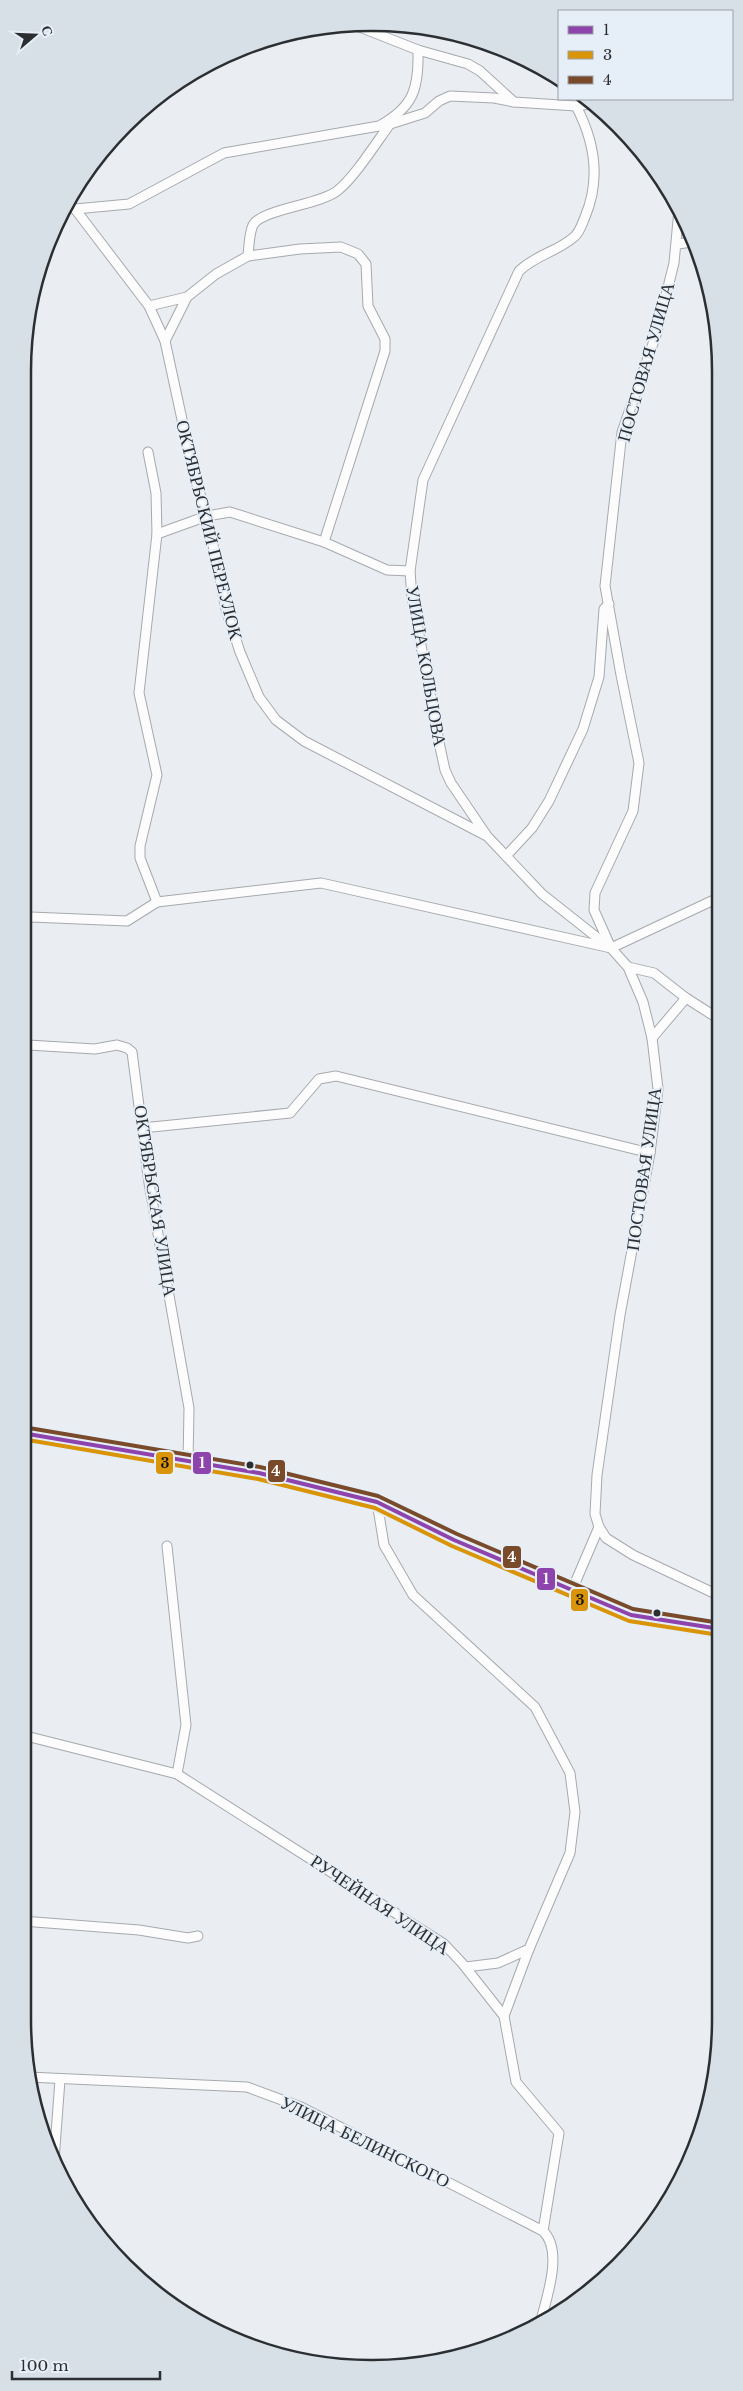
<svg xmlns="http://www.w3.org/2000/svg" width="743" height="2391" font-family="'Libre Baskerville',serif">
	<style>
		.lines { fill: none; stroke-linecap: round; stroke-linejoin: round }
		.street-casing { stroke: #a6a9ad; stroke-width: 11 }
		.primary-casing { stroke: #cacbce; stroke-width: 18 }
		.street { stroke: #fcfcfd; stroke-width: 9 }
		.primary { stroke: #eae6df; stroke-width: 15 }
		.bus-1-casing { stroke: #e6eef7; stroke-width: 8 }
		.bus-2-casing { stroke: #e6eef7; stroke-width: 8 }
		.bus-3-casing { stroke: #e6eef7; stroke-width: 8 }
		.bus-1 { stroke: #8e44ad; stroke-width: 4 }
		.bus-2 { stroke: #d99408; stroke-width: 4 }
		.bus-3 { stroke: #7a4b2a; stroke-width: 4 }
		.bus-dot { fill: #2c2f32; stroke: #e6eef7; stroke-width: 2 }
		.labels { text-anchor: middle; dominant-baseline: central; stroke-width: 4; stroke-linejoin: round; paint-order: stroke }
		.street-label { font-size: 18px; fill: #2c2f32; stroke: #e6eef7 }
		.rim { fill: none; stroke: #2c2f32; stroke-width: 2.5 }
		.line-badge { stroke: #e6eef7; stroke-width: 2 }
		.badge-label { font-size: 14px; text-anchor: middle; font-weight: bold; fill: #fff }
		.pale-badge-label { font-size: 14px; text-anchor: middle; font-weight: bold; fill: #111 }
	</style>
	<rect width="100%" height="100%" fill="#eaeef3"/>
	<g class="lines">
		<!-- street casing -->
		<g class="street-casing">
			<g id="street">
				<polyline points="352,24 418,50 468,64 480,71 514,102"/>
				<path d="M576 106C595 142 601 179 585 217 582 224 580 232 574 237 557 252 537 254 519 271L423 480 410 571 412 597 440 747 445 770 451 783 487 836 542 894 609 947"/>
				<polyline points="387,125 425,113 439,101 450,96 494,98 514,102 576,106 591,104"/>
				<path d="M67 205 75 209 129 204 224 153 379 126C414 107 419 88 418 50"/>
				<polyline points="75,209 149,306 165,341 194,475 207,516 226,609 240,652 259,697 276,720 304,741 485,835"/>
				<polyline points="679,210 674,263 656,335 622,432 605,586 621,675 639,763 633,811 595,893 594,910 611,948 628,967 643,1002 652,1038 658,1089 650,1153 620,1315 597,1475 595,1514 599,1527 606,1538 633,1555 720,1596"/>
				<polyline points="678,244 692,242"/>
				<path d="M248 256C249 246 249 234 253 225 262 209 319 205 337 191 354 178 376 143 390 124"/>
				<polyline points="149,306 187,297 216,274 248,256 300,249 341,247 358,254 366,264 368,306 385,339 385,351 324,542"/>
				<polyline points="165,341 187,297"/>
				<polyline points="148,452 156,493 157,534 139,693 157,775 140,846 140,858 157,902"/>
				<polyline points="157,534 207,516 230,512 324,542 387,570 410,571"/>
				<polyline points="506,856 532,828 549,801 583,729 599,677 604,609 609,604"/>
				<polyline points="22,919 31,917 127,921 157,902 321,883 611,948 718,898"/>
				<polyline points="628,967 654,973 686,998"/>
				<polyline points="652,1038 686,998 719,1019"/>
				<polyline points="22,1042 28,1045 95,1049 117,1045 127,1048 132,1052 149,1183 189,1408 188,1462"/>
				<polyline points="142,1128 290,1113 319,1079 336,1076 650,1153"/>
				<polyline points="377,1502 384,1545 413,1595 535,1707 570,1773 575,1812 570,1853 529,1949 498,1963 466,1967"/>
				<polyline points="167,1546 186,1725 177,1774"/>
				<polyline points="572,1590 599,1527"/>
				<polyline points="22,1735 177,1774 444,1944 462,1963 504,2016 516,2082 559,2133 543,2231"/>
				<polyline points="22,1921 139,1930 188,1938 198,1936"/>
				<polyline points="504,2016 529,1949"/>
				<path d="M28 2077 247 2087 301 2107 543 2231C564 2251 546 2299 540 2324"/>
				<polyline points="54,2160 60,2080"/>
			</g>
		</g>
		<!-- primary casing -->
		<g class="primary-casing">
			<polyline id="primary" points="22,1433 259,1473 377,1502 454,1540 631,1615 720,1629"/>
		</g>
		<!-- street -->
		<use href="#street" class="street"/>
		<!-- primary -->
		<use href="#primary" class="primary"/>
		<!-- bus-1 casing -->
		<g class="bus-1-casing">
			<polyline id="bus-1" points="22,1433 259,1473 377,1502 454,1540 631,1615 720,1629"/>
		</g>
		<!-- bus-2 casing -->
		<g class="bus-2-casing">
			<polyline id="bus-2" points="22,1439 258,1479 375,1508 452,1546 629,1621 719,1635"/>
		</g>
		<!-- bus-3 casing -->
		<g class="bus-3-casing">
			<polyline id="bus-3" points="23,1427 260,1467 378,1496 457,1534 633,1609 720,1623"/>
		</g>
		<!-- bus-1 -->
		<use href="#bus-1" class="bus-1"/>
		<!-- bus-2 -->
		<use href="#bus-2" class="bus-2"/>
		<!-- bus-3 -->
		<use href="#bus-3" class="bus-3"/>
	</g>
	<!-- markers -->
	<g class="bus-dot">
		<circle cx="250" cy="1465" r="4.5"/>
		<circle cx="657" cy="1613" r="4.5"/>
	</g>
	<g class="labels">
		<!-- street labels -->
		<g class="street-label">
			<text transform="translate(646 362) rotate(-74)">ПОСТОВАЯ УЛИЦА</text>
			<text transform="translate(209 530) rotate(76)">ОКТЯБРЬСКИЙ ПЕРЕУЛОК</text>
			<text transform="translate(426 666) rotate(80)">УЛИЦА КОЛЬЦОВА</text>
			<text transform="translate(644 1169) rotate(-82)">ПОСТОВАЯ УЛИЦА</text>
			<text transform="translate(155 1201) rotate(81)">ОКТЯБРЬСКАЯ УЛИЦА</text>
			<text transform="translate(380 1905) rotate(34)">РУЧЕЙНАЯ УЛИЦА</text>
			<text transform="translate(365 2142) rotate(26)">УЛИЦА БЕЛИНСКОГО</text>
		</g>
	</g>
	<!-- crop -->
	<path d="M0 0H743V2391H0ZM371 31H372A340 340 0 0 1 712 371V2020A340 340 0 0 1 372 2360H371A340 340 0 0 1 31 2020V371A340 340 0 0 1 371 31Z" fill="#d7dfe7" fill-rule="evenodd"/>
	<path class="rim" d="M371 31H372A340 340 0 0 1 712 371V2020A340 340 0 0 1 372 2360H371A340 340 0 0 1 31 2020V371A340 340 0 0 1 371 31Z"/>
	<g class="line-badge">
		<rect x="155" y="1451" width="19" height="24" rx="5" fill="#d99408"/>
		<rect x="192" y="1451" width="20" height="24" rx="5" fill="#8e44ad"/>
		<rect x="267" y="1459" width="19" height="24" rx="5" fill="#7a4b2a"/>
		<rect x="502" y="1545" width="20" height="24" rx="5" fill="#7a4b2a"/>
		<rect x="536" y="1567" width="20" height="24" rx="5" fill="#8e44ad"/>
		<rect x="570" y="1588" width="19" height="24" rx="5" fill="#d99408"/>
	</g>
	<g class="badge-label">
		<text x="202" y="1468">1</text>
		<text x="276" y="1476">4</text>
		<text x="512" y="1562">4</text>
		<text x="546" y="1584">1</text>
	</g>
	<g class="pale-badge-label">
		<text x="165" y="1468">3</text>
		<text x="580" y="1605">3</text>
	</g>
	<!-- legend -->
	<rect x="558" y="10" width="175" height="90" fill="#e6eef7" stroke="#9ca2a8"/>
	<rect x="568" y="26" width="25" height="8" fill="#8e44ad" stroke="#9ca2a8"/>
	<text x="603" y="35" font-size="15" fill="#2c2f32">1</text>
	<rect x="568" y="51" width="25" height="8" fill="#d99408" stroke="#9ca2a8"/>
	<text x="603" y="60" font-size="15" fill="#2c2f32">3</text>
	<rect x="568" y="76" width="25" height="8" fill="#7a4b2a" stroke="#9ca2a8"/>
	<text x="603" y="85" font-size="15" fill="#2c2f32">4</text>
	<!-- north arrow -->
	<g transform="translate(35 35) rotate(71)" stroke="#e6eef7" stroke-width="4" paint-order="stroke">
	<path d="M0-4L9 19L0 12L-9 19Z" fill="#2c2f32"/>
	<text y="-8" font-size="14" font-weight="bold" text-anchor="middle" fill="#2c2f32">С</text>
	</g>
	<!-- scale -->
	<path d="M12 2371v8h148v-8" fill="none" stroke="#2c2f32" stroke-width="2.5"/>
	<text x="20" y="2371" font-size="15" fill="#2c2f32" stroke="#e6eef7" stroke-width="4" paint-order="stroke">100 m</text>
</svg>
